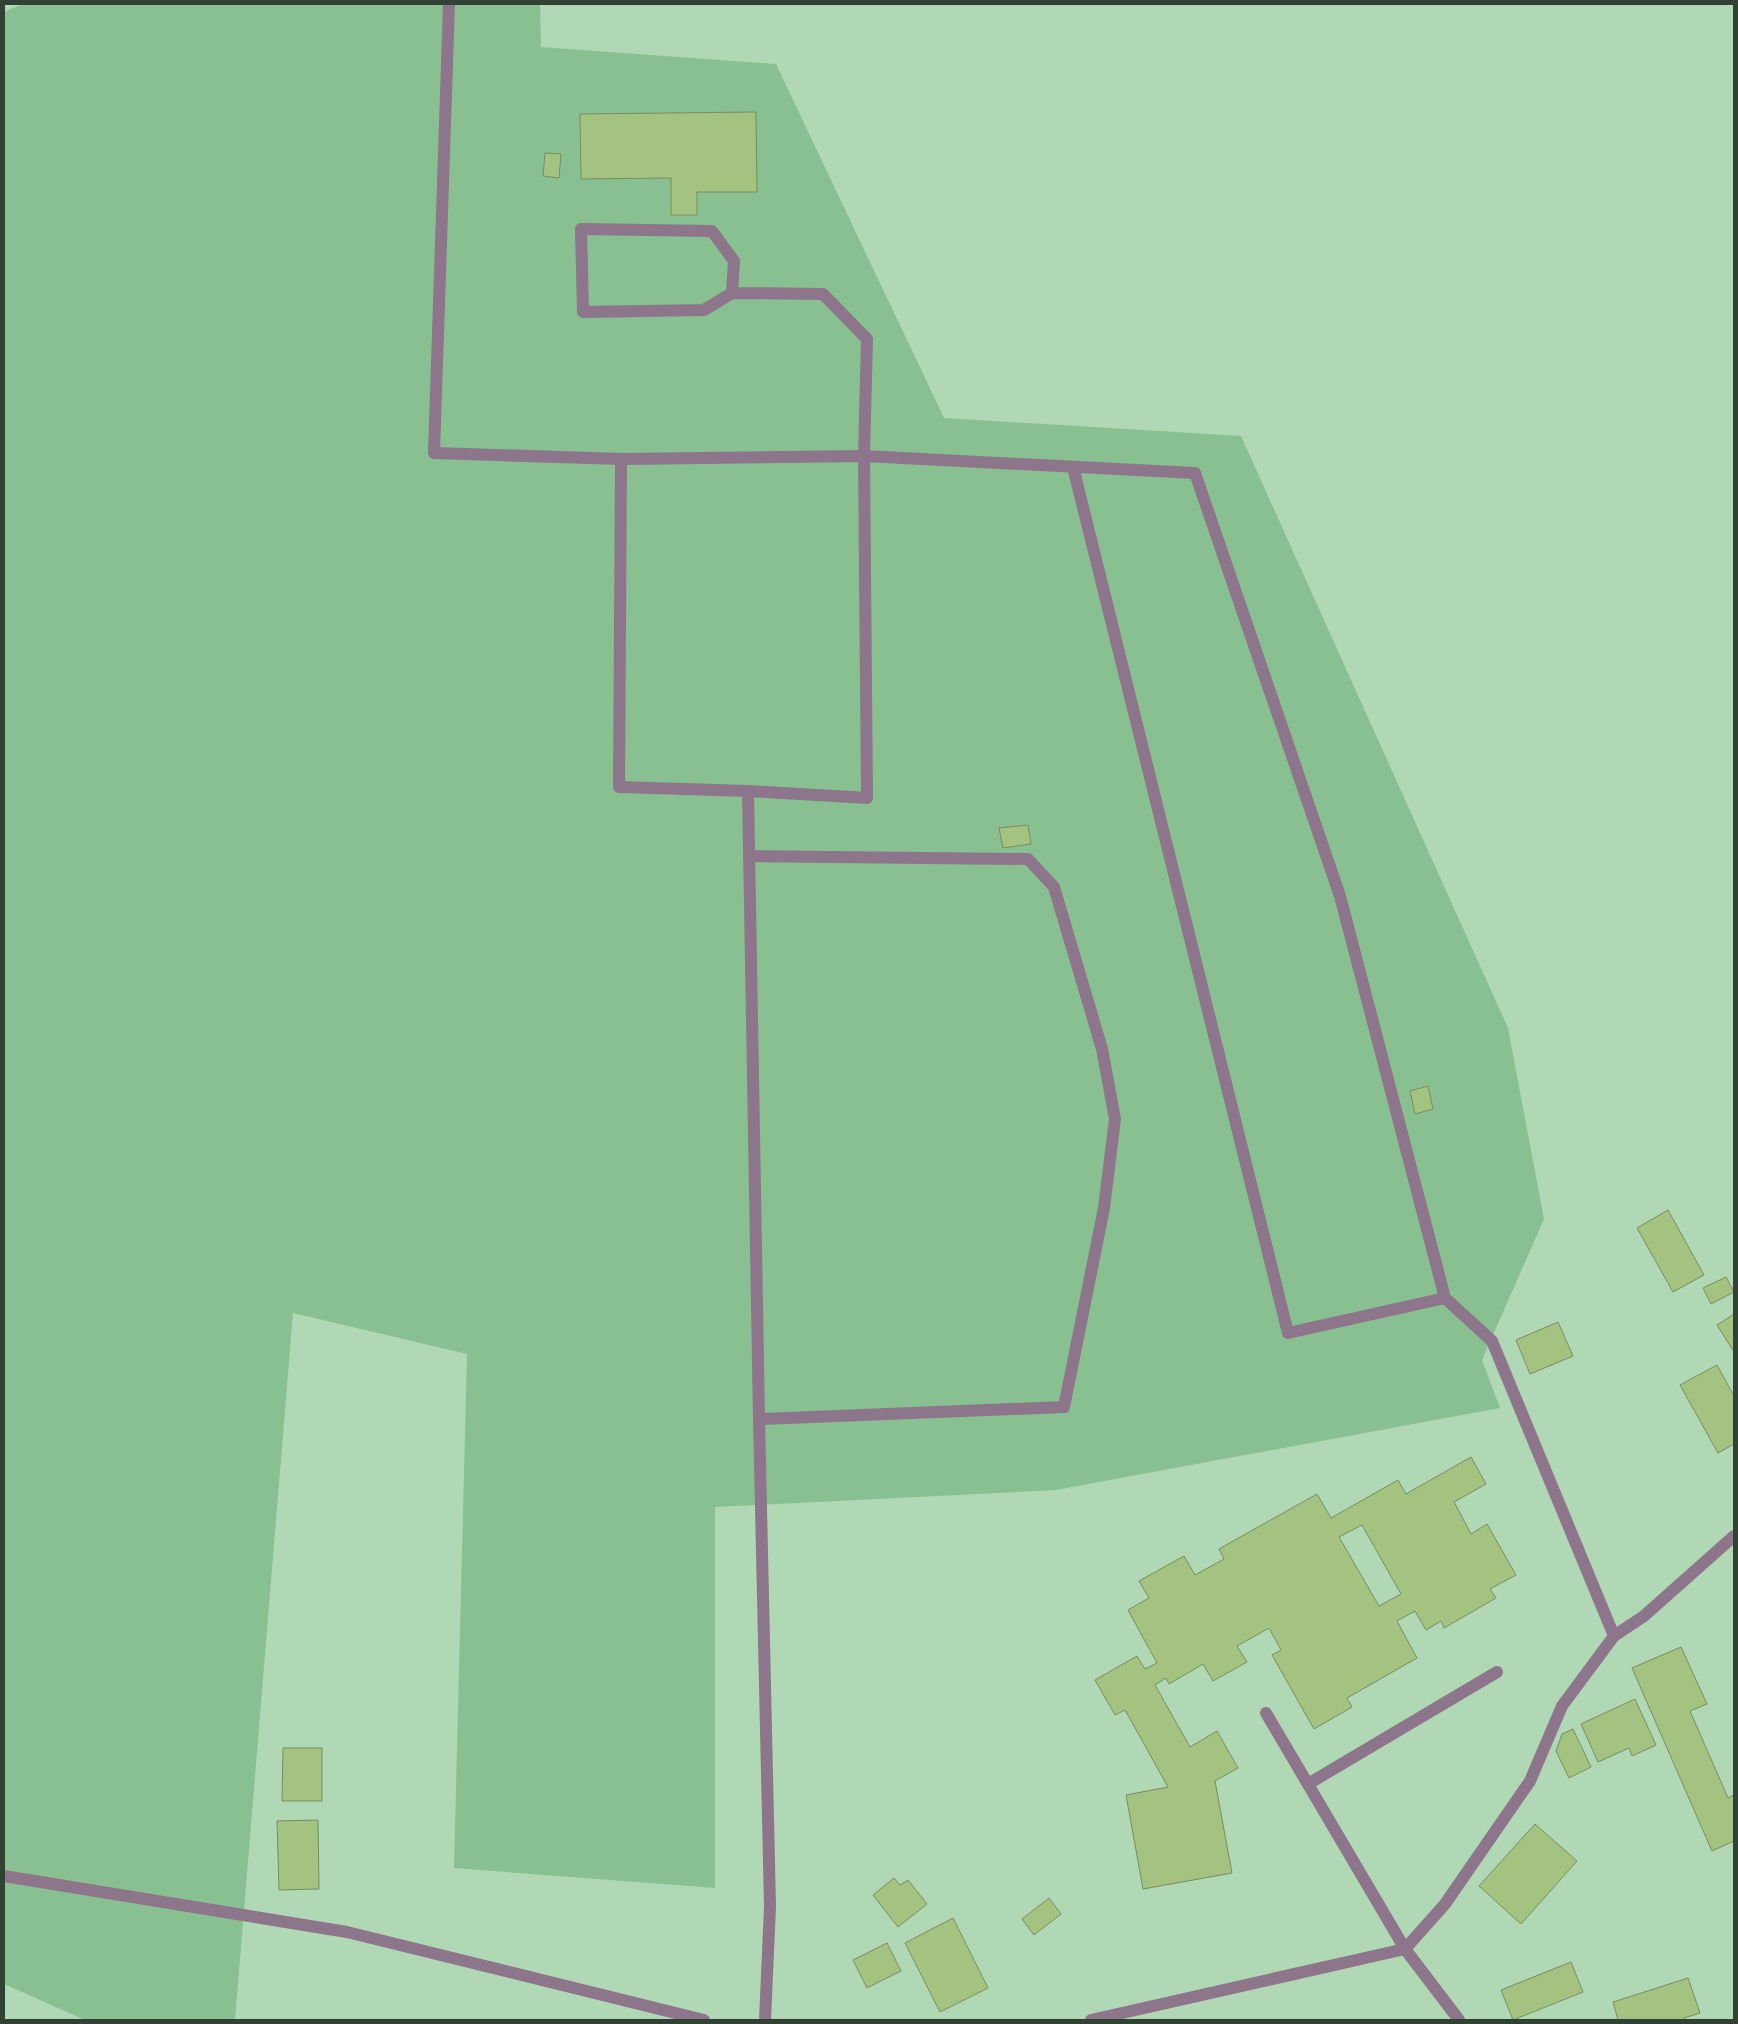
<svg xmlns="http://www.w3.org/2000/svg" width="1738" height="2024" font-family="'Titillium Web',sans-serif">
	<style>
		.green { fill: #89c091 }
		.building { fill: #a4c381; stroke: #798c63; fill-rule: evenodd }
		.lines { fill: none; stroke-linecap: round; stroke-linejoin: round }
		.minor { stroke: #8d758b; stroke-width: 12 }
	</style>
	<rect width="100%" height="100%" fill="#b0d8b5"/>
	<!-- green -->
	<polygon class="green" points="23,4 540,4 541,47 776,64 944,418 1241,436 1508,1028 1544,1219 1482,1360 1500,1408 1056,1490 715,1507 715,1888 454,1868 467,1354 293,1313 235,2020 85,2020 4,1984 4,12"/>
	<!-- building -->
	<g class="building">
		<polygon points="756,112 757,192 697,192 697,215 671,215 671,178 581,179 580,114"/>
		<polygon points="545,153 561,154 559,178 543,176"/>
		<polygon points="1028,825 1031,844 1003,848 999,828"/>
		<polygon points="1428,1086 1433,1109 1415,1114 1410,1091"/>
		<polygon points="1668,1210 1704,1275 1673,1292 1637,1228"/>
		<polygon points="1726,1277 1734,1292 1711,1304 1703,1288"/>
		<polygon points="1734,1314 1734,1352 1717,1325"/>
		<polygon points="1558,1322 1573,1356 1530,1374 1516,1340"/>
		<polygon points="1717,1365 1734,1396 1734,1444 1718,1453 1680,1385"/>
		<path d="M1471 1457 1486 1484 1454 1502 1471 1534 1487 1524 1516 1575 1490 1589 1496 1598 1444 1628 1441 1621 1426 1630 1415 1611 1397 1621 1417 1658 1347 1698 1352 1707 1314 1729 1272 1655 1281 1650 1269 1628 1237 1646 1247 1662 1213 1681 1203 1664 1169 1684 1166 1678 1155 1685 1190 1747 1217 1731 1238 1768 1215 1781 1232 1873 1143 1889 1126 1795 1168 1787 1125 1710 1115 1715 1095 1680 1137 1656 1145 1669 1157 1663 1128 1610 1149 1598 1139 1581 1184 1556 1195 1575 1224 1559 1219 1549 1317 1494 1331 1518 1398 1480 1406 1494ZM1362 1525 1401 1594 1379 1606 1339 1537Z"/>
		<polygon points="1681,1647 1707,1704 1690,1711 1728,1798 1734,1795 1734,1841 1712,1851 1632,1668"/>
		<polygon points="1635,1699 1656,1745 1632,1756 1629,1748 1598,1762 1581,1724"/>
		<polygon points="1573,1729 1591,1767 1569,1778 1556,1751 1562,1734"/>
		<polygon points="283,1748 322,1748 322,1801 282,1801"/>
		<polygon points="318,1820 319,1889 279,1890 277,1821"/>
		<polygon points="1535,1824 1577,1861 1521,1924 1479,1886"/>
		<polygon points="894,1878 900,1885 908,1880 927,1904 898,1927 873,1895"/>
		<polygon points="1049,1898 1061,1914 1034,1935 1022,1919"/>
		<polygon points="953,1918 988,1988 940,2012 905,1943"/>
		<polygon points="887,1943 901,1971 867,1988 853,1960"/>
		<polygon points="1571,1962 1583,1992 1513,2020 1501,1990"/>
		<polygon points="1688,1978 1700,2013 1684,2018 1685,2020 1618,2020 1613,2002"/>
	</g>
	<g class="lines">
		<!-- minor -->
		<g class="minor">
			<polyline points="449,4 434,453 621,459 864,456 1195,473 1340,896 1445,1298 1492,1341 1614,1636"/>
			<polyline points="621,459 619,787 748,791 867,798 864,456 867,339 823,294 732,293 704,310 583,312 581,229 712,231 734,261 732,293"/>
			<polyline points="1073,467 1288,1333 1445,1298"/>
			<polyline points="748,791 759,1419 770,1907 765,2020"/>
			<polyline points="749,856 1028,859 1054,887 1102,1049 1115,1119 1104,1208 1064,1407 759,1419"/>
			<polyline points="1266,1713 1405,1949 1459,2020"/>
			<polyline points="1308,1784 1497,1672"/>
			<polyline points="4,1876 347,1932 704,2020"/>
			<polyline points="1091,2020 1405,1949 1445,1904 1530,1781 1562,1706 1614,1636 1644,1616 1734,1536"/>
		</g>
	</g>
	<!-- border -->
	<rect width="1738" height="2024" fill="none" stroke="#314133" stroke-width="10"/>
</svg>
